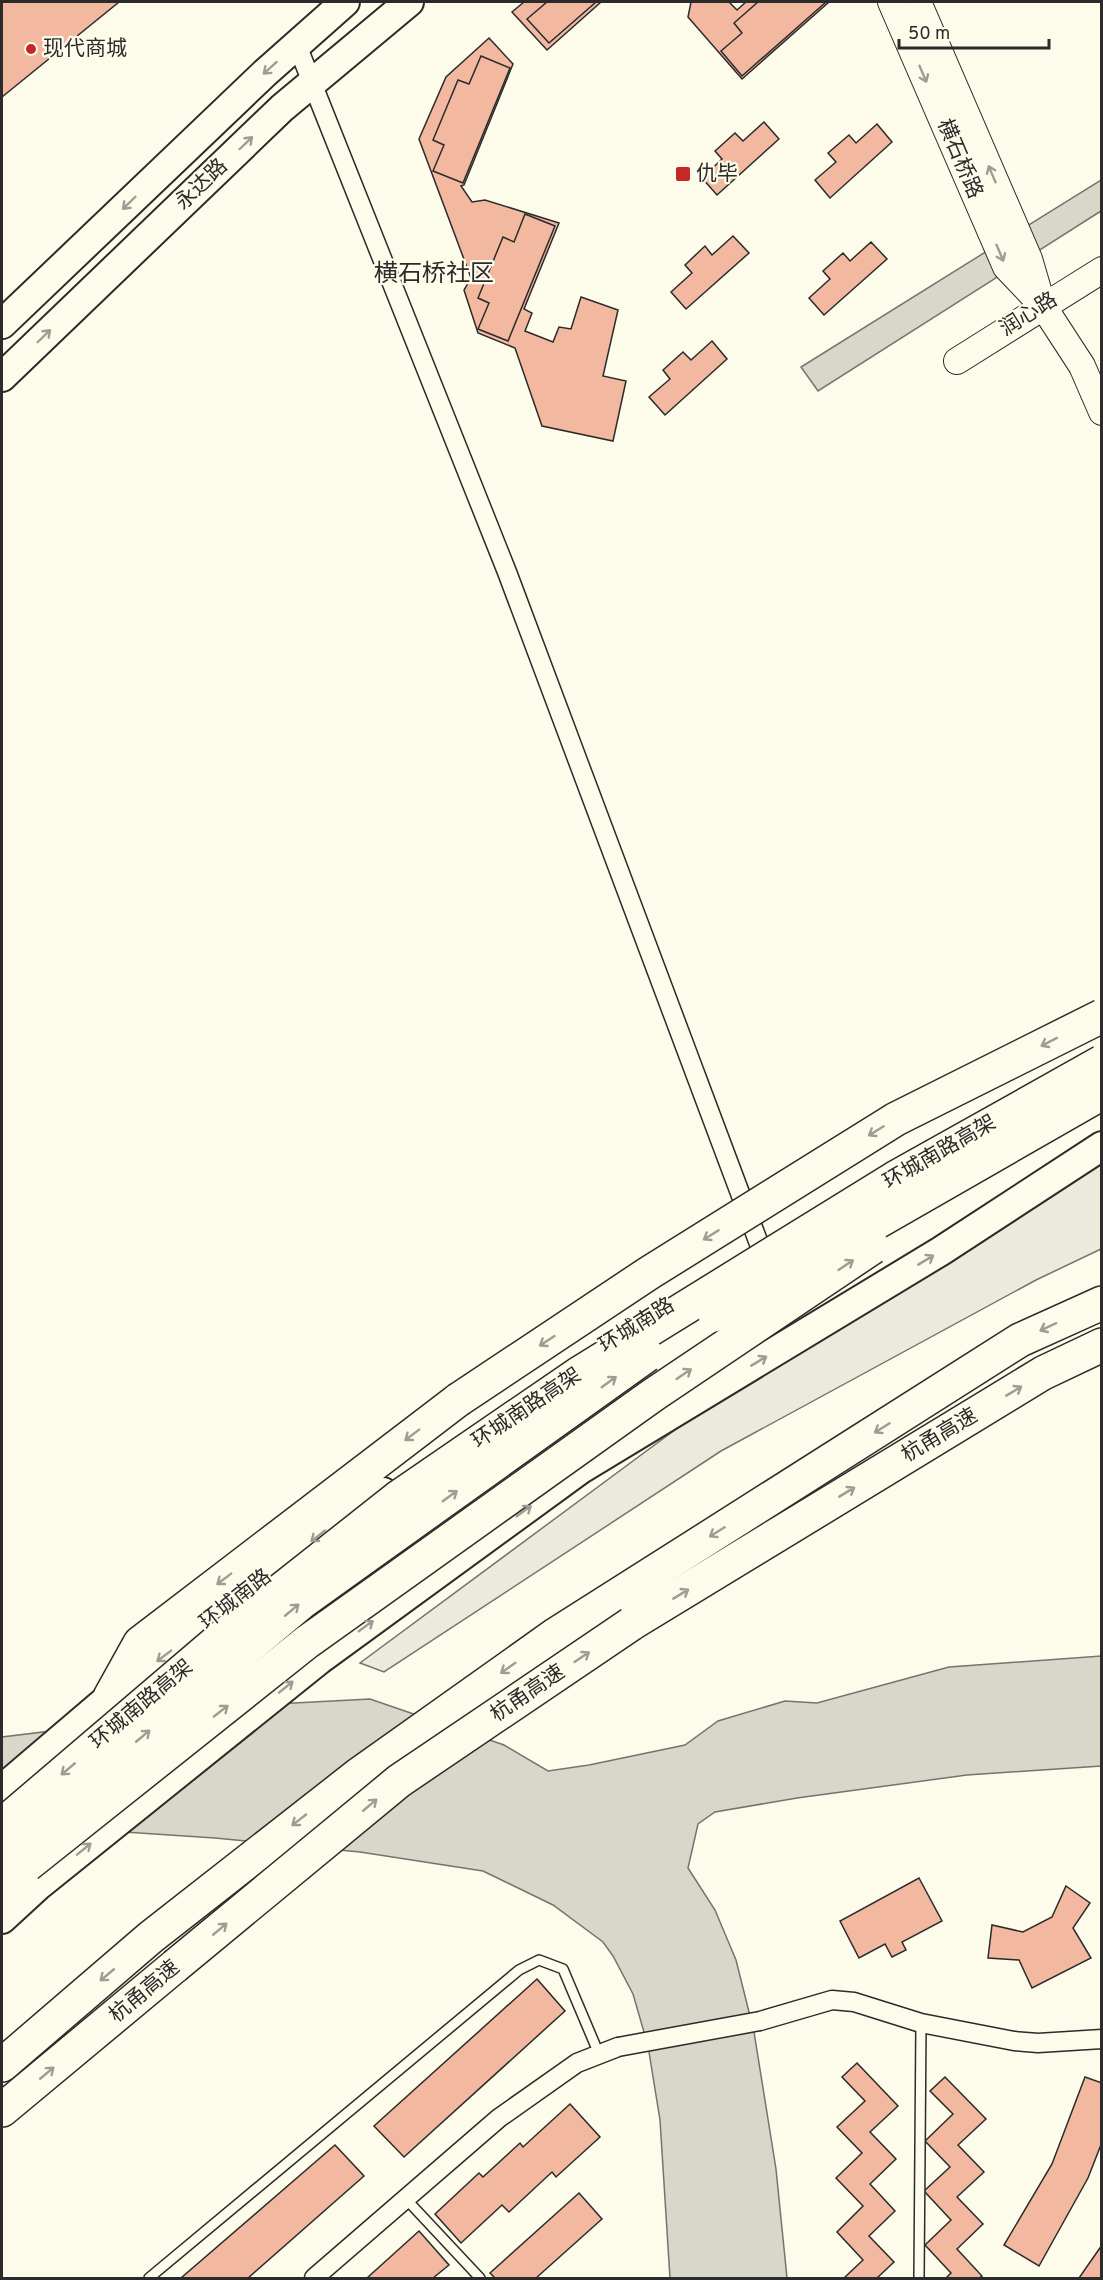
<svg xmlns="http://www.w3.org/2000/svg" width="1103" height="2280" font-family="Overpass,'Noto Sans SC',sans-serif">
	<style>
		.green { fill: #ecebdb; stroke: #74746e; stroke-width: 1.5 }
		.water { fill: #d8d7c9; stroke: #74746e; stroke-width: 1.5 }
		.building { fill: #f2b8a0; stroke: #2b2b2b; stroke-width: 1.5 }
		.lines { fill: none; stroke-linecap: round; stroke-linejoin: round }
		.lane-casing { stroke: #2b2b2b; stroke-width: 12 }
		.street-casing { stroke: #2b2b2b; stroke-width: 21 }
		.secondary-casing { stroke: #2b2b2b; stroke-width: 28 }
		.primary-casing { stroke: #2b2b2b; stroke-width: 32 }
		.highway-casing { stroke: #2b2b2b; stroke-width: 36 }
		.lane { stroke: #fdfbea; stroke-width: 9 }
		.street { stroke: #fdfbea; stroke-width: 18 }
		.secondary { stroke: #fdfbea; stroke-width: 26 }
		.primary { stroke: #fdfbea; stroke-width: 28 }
		.highway { stroke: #fdfbea; stroke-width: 33 }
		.street-bridge-casing { stroke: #2b2b2b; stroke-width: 21; stroke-linecap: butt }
		.highway-bridge-casing { stroke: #2b2b2b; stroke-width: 36; stroke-linecap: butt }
		.street-bridge { stroke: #fdfbea; stroke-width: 18 }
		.highway-bridge { stroke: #fdfbea; stroke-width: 33 }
		.oneway { stroke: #9e9d94 }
		.poi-dot { fill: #c62828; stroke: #fdfbea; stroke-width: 2 }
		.labels { text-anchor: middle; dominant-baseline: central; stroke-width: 4.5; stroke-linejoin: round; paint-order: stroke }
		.poi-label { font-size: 21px; fill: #2b2b2b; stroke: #fdfbea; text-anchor: start }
		.street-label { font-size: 21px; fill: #2b2b2b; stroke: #fdfbea }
		.quarter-label { font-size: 24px; fill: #2b2b2b; stroke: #fdfbea }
	</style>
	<rect width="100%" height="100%" fill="#fdfbea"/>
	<!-- green -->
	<polygon class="green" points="1101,1163 1101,1249 1036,1280 721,1451 384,1672 360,1663 714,1401"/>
	<!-- water -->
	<g class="water">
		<polygon points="1101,180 1101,211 818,391 801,367"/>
		<polygon points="1101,1656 1101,1766 967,1775 797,1798 715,1812 698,1824 688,1868 715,1910 736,1960 754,2032 776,2169 787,2278 670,2278 660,2120 648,2046 633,1994 613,1956 603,1942 553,1905 483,1871 360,1852 215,1838 94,1830 2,1844 2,1737 275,1704 370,1699 504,1745 548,1771 589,1765 685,1745 718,1721 785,1701 817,1703 949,1667"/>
	</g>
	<!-- building -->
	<g class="building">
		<polygon points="2,2 119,2 2,97"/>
		<polygon points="524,2 601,2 547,50 512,12"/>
		<polygon points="547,2 596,2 549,43 527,19"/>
		<polygon points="691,2 729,2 737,10 746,2 829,2 742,79 688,17"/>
		<polygon points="758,2 826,2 742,76 721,51 742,33 734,23"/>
		<polygon points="489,38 513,64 464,185 461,186 472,202 485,200 559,223 524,309 532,313 525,331 553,342 559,327 571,329 581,297 618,310 603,376 626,381 613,441 542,426 515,348 478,333 464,290 471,278 419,139 446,77"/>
		<polygon points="481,56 510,68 463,183 433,171 444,145 433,140 458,80 469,84"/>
		<polygon points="764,122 779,139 717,195 702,178 722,159 715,151 735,133 743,141"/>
		<polygon points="877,124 892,142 830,198 815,180 836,162 828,153 849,135 856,143"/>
		<polygon points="525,214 555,226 508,341 478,329 489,303 478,298 503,237 514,242"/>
		<polygon points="733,236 749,253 686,309 671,292 692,273 685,265 705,246 712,255"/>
		<polygon points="871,242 887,259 824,315 809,298 830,279 823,271 843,253 850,261"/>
		<polygon points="712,341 727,359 665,415 649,397 670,379 663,370 683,352 691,360"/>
		<polygon points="919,1878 942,1921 902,1942 906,1950 892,1957 885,1944 859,1958 840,1921"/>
		<polygon points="1066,1886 1090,1903 1073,1928 1091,1958 1032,1988 1019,1960 988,1958 992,1925 1023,1932 1052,1917"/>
		<polygon points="537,1979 565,2011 404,2157 374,2126"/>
		<polygon points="857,2063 898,2106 870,2132 896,2159 870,2184 895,2211 869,2236 894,2262 877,2278 844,2278 863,2260 837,2232 863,2206 836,2178 862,2153 837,2127 865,2101 842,2077"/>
		<polygon points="945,2077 986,2119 958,2145 984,2172 957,2197 983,2224 957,2249 982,2276 979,2278 946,2278 951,2273 925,2245 951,2220 924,2191 950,2167 925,2141 953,2114 930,2091"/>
		<polygon points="1085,2077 1102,2083 1102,2142 1088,2178 1039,2266 1004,2245 1052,2164"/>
		<polygon points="570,2104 600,2137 556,2177 552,2172 509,2212 502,2205 461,2243 435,2214 479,2173 483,2177 520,2143 523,2147"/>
		<polygon points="335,2145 364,2176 248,2278 181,2278"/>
		<polygon points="579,2193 602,2219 536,2278 495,2278 490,2273"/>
		<polygon points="419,2231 449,2265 433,2278 367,2278"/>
		<polygon points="1102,2245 1102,2278 1079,2278"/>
	</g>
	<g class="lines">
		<!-- lane casing -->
		<g class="lane-casing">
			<g id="lane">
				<polyline points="406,2199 480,2278"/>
				<polyline points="149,2278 519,1970 539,1960 563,1969 599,2054"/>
				<polyline points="919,2278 921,2023"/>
			</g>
		</g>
		<!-- street casing -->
		<g class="street-casing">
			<g id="street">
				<polyline points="297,45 507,572 767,1265"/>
				<polyline points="760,2021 832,2000 854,2002 921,2023 1014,2041 1038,2043 1102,2039"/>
				<polyline points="314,2278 499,2118 577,2063 618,2047"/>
			</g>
		</g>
		<!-- secondary casing -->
		<g class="secondary-casing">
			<g id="secondary">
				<polyline points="891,2 1006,267 1043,306 1082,366 1102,412"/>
				<polyline points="918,2 1029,259 1041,300"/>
				<polyline points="957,361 1102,270"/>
			</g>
		</g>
		<!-- primary casing -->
		<g class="primary-casing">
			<g id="primary">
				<polyline points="2,324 265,73 345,2"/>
				<polyline points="2,377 282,108 409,2"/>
				<polyline points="2,1789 110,1697 327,1529 383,1492"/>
				<polyline points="2,1919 39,1885 319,1660 581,1469 941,1251 1102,1146"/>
			</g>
		</g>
		<!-- highway casing -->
		<g class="highway-casing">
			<g id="highway">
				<polyline points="631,1624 1043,1373 1102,1345"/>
				<polyline points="110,1697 140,1643 458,1400"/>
				<polyline points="2,1888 27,1865"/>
				<polyline points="2,2065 151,1937 358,1775 555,1635 1020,1340 1102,1303"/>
				<polyline points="2,2110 175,1966"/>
			</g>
		</g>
		<!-- lane -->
		<use href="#lane" class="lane"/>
		<!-- street -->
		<use href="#street" class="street"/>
		<!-- secondary -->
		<use href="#secondary" class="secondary"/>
		<!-- primary -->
		<use href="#primary" class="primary"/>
		<!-- highway -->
		<use href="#highway" class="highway"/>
		<!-- street-bridge casing -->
		<g class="street-bridge-casing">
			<polyline id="street-bridge" points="618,2047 760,2021"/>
		</g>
		<!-- highway-bridge casing -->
		<g class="highway-bridge-casing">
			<g id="highway-bridge">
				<polyline points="715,1315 1102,1093"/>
				<polyline points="458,1400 649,1273 896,1119 1102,1016"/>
				<polyline points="2,1825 234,1627 400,1496 578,1374 895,1178 1102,1062"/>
				<polyline points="2,1854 302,1602 647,1355"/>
				<polyline points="27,1865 307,1642 653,1395 873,1247"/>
				<polyline points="175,1966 399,1781 631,1624"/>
			</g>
		</g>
		<!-- street-bridge -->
		<use href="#street-bridge" class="street-bridge"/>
		<!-- highway-bridge -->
		<use href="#highway-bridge" class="highway-bridge"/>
	</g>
	<!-- one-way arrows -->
	<defs><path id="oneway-shaft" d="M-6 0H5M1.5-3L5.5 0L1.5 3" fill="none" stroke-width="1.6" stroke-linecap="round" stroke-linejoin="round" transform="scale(1.5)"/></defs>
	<g class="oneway">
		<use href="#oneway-shaft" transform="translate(270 68) rotate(138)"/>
		<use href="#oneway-shaft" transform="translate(923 74) rotate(67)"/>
		<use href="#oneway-shaft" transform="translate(246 143) rotate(-44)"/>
		<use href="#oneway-shaft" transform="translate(992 174) rotate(-113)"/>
		<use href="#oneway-shaft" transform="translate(129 203) rotate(136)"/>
		<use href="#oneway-shaft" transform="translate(1000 253) rotate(67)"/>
		<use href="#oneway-shaft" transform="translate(44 336) rotate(-44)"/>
		<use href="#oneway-shaft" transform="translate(1049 1042) rotate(153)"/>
		<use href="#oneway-shaft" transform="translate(876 1131) rotate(148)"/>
		<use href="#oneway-shaft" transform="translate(711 1235) rotate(148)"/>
		<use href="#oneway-shaft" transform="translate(926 1260) rotate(-31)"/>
		<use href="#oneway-shaft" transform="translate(846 1265) rotate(-34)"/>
		<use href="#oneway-shaft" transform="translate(1048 1327) rotate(155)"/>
		<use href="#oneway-shaft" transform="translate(547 1341) rotate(147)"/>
		<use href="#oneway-shaft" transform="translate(759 1361) rotate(-31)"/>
		<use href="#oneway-shaft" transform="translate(684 1374) rotate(-34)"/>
		<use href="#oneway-shaft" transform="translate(609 1382) rotate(-36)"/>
		<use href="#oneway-shaft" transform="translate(1014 1391) rotate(-31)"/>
		<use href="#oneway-shaft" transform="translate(882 1428) rotate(148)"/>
		<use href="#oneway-shaft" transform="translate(412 1435) rotate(143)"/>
		<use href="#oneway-shaft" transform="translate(847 1492) rotate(-31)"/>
		<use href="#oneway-shaft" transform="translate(450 1496) rotate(-36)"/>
		<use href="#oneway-shaft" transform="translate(524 1511) rotate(-36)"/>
		<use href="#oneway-shaft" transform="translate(717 1532) rotate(148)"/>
		<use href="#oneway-shaft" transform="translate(318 1536) rotate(142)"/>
		<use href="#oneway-shaft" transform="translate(224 1579) rotate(143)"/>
		<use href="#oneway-shaft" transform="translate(681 1594) rotate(-31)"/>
		<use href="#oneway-shaft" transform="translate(292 1610) rotate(-40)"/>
		<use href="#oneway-shaft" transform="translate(366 1626) rotate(-36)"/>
		<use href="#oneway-shaft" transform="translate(164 1656) rotate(143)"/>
		<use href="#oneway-shaft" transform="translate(582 1657) rotate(-34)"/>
		<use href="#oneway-shaft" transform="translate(508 1668) rotate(145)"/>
		<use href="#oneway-shaft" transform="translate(286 1687) rotate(-39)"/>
		<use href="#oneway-shaft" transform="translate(221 1711) rotate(-38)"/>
		<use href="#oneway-shaft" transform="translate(143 1736) rotate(-40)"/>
		<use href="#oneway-shaft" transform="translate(68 1769) rotate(140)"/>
		<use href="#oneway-shaft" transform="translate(370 1805) rotate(-40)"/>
		<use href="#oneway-shaft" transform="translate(299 1820) rotate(142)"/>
		<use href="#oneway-shaft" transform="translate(84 1849) rotate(-39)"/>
		<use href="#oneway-shaft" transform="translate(220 1929) rotate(-40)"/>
		<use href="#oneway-shaft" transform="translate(107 1975) rotate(140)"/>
		<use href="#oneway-shaft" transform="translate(47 2073) rotate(-40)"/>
	</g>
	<!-- markers -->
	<g class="poi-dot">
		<circle cx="31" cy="49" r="6"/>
		<rect x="675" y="166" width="16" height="16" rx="3"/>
	</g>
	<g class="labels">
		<!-- poi labels -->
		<g class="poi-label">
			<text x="43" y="49">现代商城</text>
			<text x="696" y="174">仇毕</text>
		</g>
		<!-- street labels -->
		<g class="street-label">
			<text transform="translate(959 159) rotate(67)">横石桥路</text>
			<text transform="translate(202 185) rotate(-44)">永达路</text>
			<text transform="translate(1029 315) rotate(-32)">润心路</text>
			<text transform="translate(940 1153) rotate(-30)">环城南路高架</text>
			<text transform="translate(637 1326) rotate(-32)">环城南路</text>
			<text transform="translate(527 1409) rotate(-34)">环城南路高架</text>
			<text transform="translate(940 1436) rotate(-31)">杭甬高速</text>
			<text transform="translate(236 1600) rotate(-38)">环城南路</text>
			<text transform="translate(528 1694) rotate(-34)">杭甬高速</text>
			<text transform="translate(142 1705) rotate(-40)">环城南路高架</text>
			<text transform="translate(145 1992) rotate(-40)">杭甬高速</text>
		</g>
		<!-- quarter labels -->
		<g class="quarter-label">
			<text x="434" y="275">横石桥社区</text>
		</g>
	</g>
	<!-- border -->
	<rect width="1103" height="2280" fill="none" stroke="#2b2b2b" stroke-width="6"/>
	<!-- scale -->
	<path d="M899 39v9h150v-9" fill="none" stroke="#2b2b2b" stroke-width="3"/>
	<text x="908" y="39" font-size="18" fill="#2b2b2b" stroke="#fdfbea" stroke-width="4.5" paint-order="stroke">50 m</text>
</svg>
